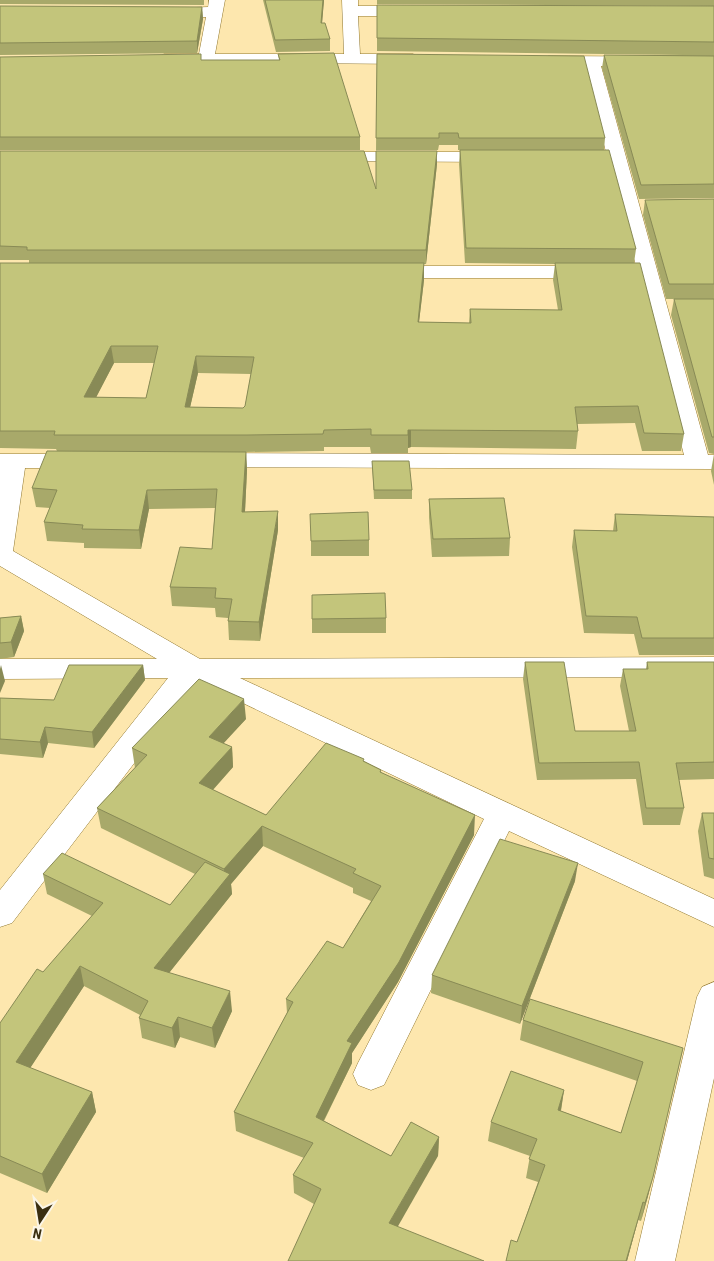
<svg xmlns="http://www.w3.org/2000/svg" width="714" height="1261" font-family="'Roboto Condensed',sans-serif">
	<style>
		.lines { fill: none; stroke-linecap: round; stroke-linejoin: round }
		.minor-casing { stroke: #917830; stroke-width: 1 }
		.minor { fill: #fff; fill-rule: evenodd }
		.wall { fill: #a8a96a; fill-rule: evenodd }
		.shaded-wall { fill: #888a56 }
		.building { fill: #c3c57b; stroke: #888a56; fill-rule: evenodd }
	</style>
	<rect width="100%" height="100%" fill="#fde7ae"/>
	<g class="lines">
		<!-- minor casing -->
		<g class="minor-casing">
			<g id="minor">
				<polygon points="209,0 225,0 215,54 344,54 342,0 358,0 358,6 415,6 423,11 415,16 358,16 360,54 413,54 421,59 413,64 158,62 156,59 164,54 199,54 206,17 166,17 161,15 158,12 161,9 208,7"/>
				<polygon points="549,56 714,57 714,67 601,66 708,455 714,455 714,469 209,467 200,465 197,460 200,455 209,453 684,455 639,278 386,278 379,276 376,272 379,268 386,266 636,266 609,162 568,161 565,157 568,153 606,152 584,66 543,64 541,61"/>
				<polygon points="329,152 496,152 502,153 505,157 502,161 496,162 323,161 320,157 323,153"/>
				<polygon points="0,454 81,454 90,456 93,461 90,466 81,468 25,468 13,551 200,659 714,657 714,677 240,678 714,899 714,927 509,831 384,1085 371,1090 358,1085 353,1074 358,1063 484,819 197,681 12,923 0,927 0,890 168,678 0,679 0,659 157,659 0,566"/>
				<polygon points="714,982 714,1078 675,1261 635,1261 697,997 702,987"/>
			</g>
		</g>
		<!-- minor -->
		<use href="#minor" class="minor"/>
	</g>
	<!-- wall -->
	<g class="wall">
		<polygon points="0,0 204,0 204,5 0,4"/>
		<polygon points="263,0 324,0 322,23 330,39 330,51 276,52"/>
		<polygon points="377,0 714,0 714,6 377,4"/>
		<polygon points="377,5 714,6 714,198 639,199 602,68 604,55 683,55 377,51"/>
		<polygon points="0,6 202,7 203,19 197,53 0,55"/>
		<polygon points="278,54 360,137 360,150 0,150 0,57 201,60 279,60"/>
		<path d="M377 54 605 138 604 150 636 249 634 263 684 434 681 451H642L635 423 577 424 578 431 576 449 411 447 408 448V453H371L370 447H324V451L246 452 247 470 245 512 278 530 260 641 229 640 228 621V618L216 617 215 608 172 606 170 587 212 549 215 508 149 509 141 549 84 548V543L47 541 44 522 50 508 36 507 32 488 57 451 56 449 0 448V263H29V260H0V151L376 189 437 164 426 264H424V280L419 322 469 323 470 309 558 310 553 280 555 264 465 263 459 164 460 150H458V145H439L438 150H376ZM114 363H154L146 398 96 397ZM198 373 251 374 245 406 243 408 190 407Z"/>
		<polygon points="714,199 714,299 666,299 643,215 645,200"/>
		<polygon points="674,299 714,299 714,454 709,453 671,315"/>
		<polygon points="714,454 714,485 711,471"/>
		<polygon points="372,461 412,490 412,499 374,499"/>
		<polygon points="429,499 510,538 509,556 432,557 429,517"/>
		<polygon points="615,514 714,517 714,655 639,655 634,634 584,633 572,547 574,530 613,531"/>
		<polygon points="369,540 369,556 311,556 311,541"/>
		<polygon points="312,595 386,618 386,633 312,633"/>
		<polygon points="21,616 24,631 14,657 0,659 0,618"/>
		<polygon points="525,662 575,731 629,731 620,686 623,669 646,669 647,662 714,662 714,779 679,780 684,808 680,825 643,825 636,779 537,780 523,679"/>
		<polygon points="143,665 145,680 94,748 48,743 43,758 0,754 0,698 54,700"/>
		<polygon points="246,719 223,743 232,747 233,767 213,790 266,815 364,761 381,770 381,772 474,835 398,982 352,1053 352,1063 324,1121 391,1156 439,1137 438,1156 314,1204 294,1193 293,1175 304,1158 236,1131 234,1112 287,1013 286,999 343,948 371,901 353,893 353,888 263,846 231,884 232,894 169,973 232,1011 215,1048 180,1037 175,1048 142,1038 139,1018 140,1015 84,986 30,1068 92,1092 96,1112 47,1193 0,1173 0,1023 92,916 47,894 43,874 170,905 195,874 101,828 97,808 135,768 132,748"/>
		<polygon points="702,813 714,813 714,879 704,876 698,831"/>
		<polygon points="575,881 520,1024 431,993 432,975"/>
		<polygon points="523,1020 683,1048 648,1196 641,1221 638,1220 627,1261 506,1261 517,1242 538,1182 526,1178 530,1156 488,1141 491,1122 564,1090 561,1111 621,1133 637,1081 520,1040"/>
	</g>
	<!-- shaded-wall -->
	<g class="shaded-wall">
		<polygon points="323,0 324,0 321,35 321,23"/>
		<polygon points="202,7 203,19 197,53 197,41"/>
		<polygon points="437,151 437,164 426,264 426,250"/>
		<polygon points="424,263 424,280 417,339 418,322"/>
		<polygon points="111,346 114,363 87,415 84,397"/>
		<polygon points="196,356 198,373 186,425 185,407"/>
		<polygon points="408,430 411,430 411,447 408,448"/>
		<polygon points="246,452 247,470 244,531 242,512"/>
		<polygon points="147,490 149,509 141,549 139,530"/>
		<polygon points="278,511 278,530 260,641 259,622"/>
		<polygon points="21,616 24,631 14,657 11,642"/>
		<polygon points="1,665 5,681 0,693 0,669"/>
		<polygon points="143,665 145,680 94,748 92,732"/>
		<polygon points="244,699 246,719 211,757 209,737"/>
		<polygon points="45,727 48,743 43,758 40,742"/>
		<polygon points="232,747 233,767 201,803 199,783"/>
		<polygon points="475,815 474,835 398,982 352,1053 352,1063 316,1136 316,1117 347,1041"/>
		<polygon points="262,826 263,846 231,884 232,894 157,988 154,968 225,880 224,869"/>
		<polygon points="578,863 575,881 520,1024 522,1006"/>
		<polygon points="80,966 84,986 21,1082 16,1062"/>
		<polygon points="230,991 232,1011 215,1048 212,1028"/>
		<polygon points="178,1017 180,1037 175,1048 172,1028"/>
		<polygon points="564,1090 561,1109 555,1129 558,1110"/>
		<polygon points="92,1092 96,1112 47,1193 42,1174"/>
		<polygon points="439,1137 438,1156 389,1242 389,1223"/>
		<polygon points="653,1177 648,1196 641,1221 645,1203"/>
		<polygon points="643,1202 627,1261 626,1261"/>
	</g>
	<!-- building -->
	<g class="building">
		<polygon points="265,0 323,0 321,23 325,23 330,39 275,40"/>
		<polygon points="377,5 714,6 714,42 377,38"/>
		<polygon points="0,6 202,7 197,41 0,43"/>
		<polygon points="334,53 360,137 0,137 0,57 201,54 201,60 280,60 278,54"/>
		<polygon points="377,54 584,56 605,138 459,138 458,133 439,133 439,138 376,138"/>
		<polygon points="604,55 714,56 714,184 641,185"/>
		<polygon points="460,150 609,150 636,249 466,248"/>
		<polygon points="0,151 364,151 376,189 376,151 437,151 426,250 27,250 27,247 0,246"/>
		<polygon points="714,199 714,284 669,284 645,200"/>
		<path d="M0 263H424L418 322 471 323 470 309 562 310 555 263H640L684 434 644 433 638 406 575 407 578 431 411 430H408V435H371V429L324 430 323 434 247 435H54L55 431H0ZM111 346H158L146 398 84 397ZM196 356 254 357 245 406 243 408 185 407Z"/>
		<polygon points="674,299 714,299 714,437 712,437"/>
		<polygon points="47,451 246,452 242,512 278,511 259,622 228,621 232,599 215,598 216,588 170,587 180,547 212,549 217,489 147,490 139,530 82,529 83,525 44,522 57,490 32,488"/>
		<polygon points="372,461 409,461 412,490 374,490"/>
		<polygon points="504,498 510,538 433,539 429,499"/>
		<polygon points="368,512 369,540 311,541 310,514"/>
		<polygon points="615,514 714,517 714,638 642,638 637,617 586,616 574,530 617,531"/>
		<polygon points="385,593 386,618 312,619 312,595"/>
		<polygon points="21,616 11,642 0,643 0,618"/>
		<polygon points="525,662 564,662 575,731 636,731 623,669 648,669 647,662 714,662 714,762 676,763 684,808 646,808 639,762 539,763"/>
		<polygon points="69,665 143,665 92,732 45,727 40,742 0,739 0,698 54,700"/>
		<polygon points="199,679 244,699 209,737 232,747 199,783 266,815 326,743 364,759 363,761 381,770 380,772 475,815 399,962 347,1041 352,1043 316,1117 391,1156 411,1122 439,1137 389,1223 484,1261 288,1261 321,1189 293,1175 313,1143 234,1112 293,1002 286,999 327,941 343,948 381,886 353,873 356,869 262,826 224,869 97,808 147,755 132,748"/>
		<polygon points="702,813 714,813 714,859 709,858"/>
		<polygon points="500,839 578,863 522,1006 432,975"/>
		<polygon points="62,853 170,905 205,862 230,874 154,968 230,991 212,1028 178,1017 172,1028 139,1018 148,1001 80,966 16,1062 92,1092 42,1174 0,1156 0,1023 37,969 43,972 103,903 43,874"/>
		<polygon points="530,999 683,1048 653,1177 645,1203 643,1202 626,1261 506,1261 511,1240 517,1242 545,1165 529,1159 537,1139 491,1122 511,1071 564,1090 558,1110 621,1133 643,1062 523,1020"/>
	</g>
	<!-- north arrow -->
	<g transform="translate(40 1221) rotate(192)" stroke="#fbf6e8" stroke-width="4" paint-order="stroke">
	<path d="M0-4L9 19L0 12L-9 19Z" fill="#3a2f11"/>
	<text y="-8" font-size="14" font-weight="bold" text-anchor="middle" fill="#3a2f11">N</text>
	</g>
</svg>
